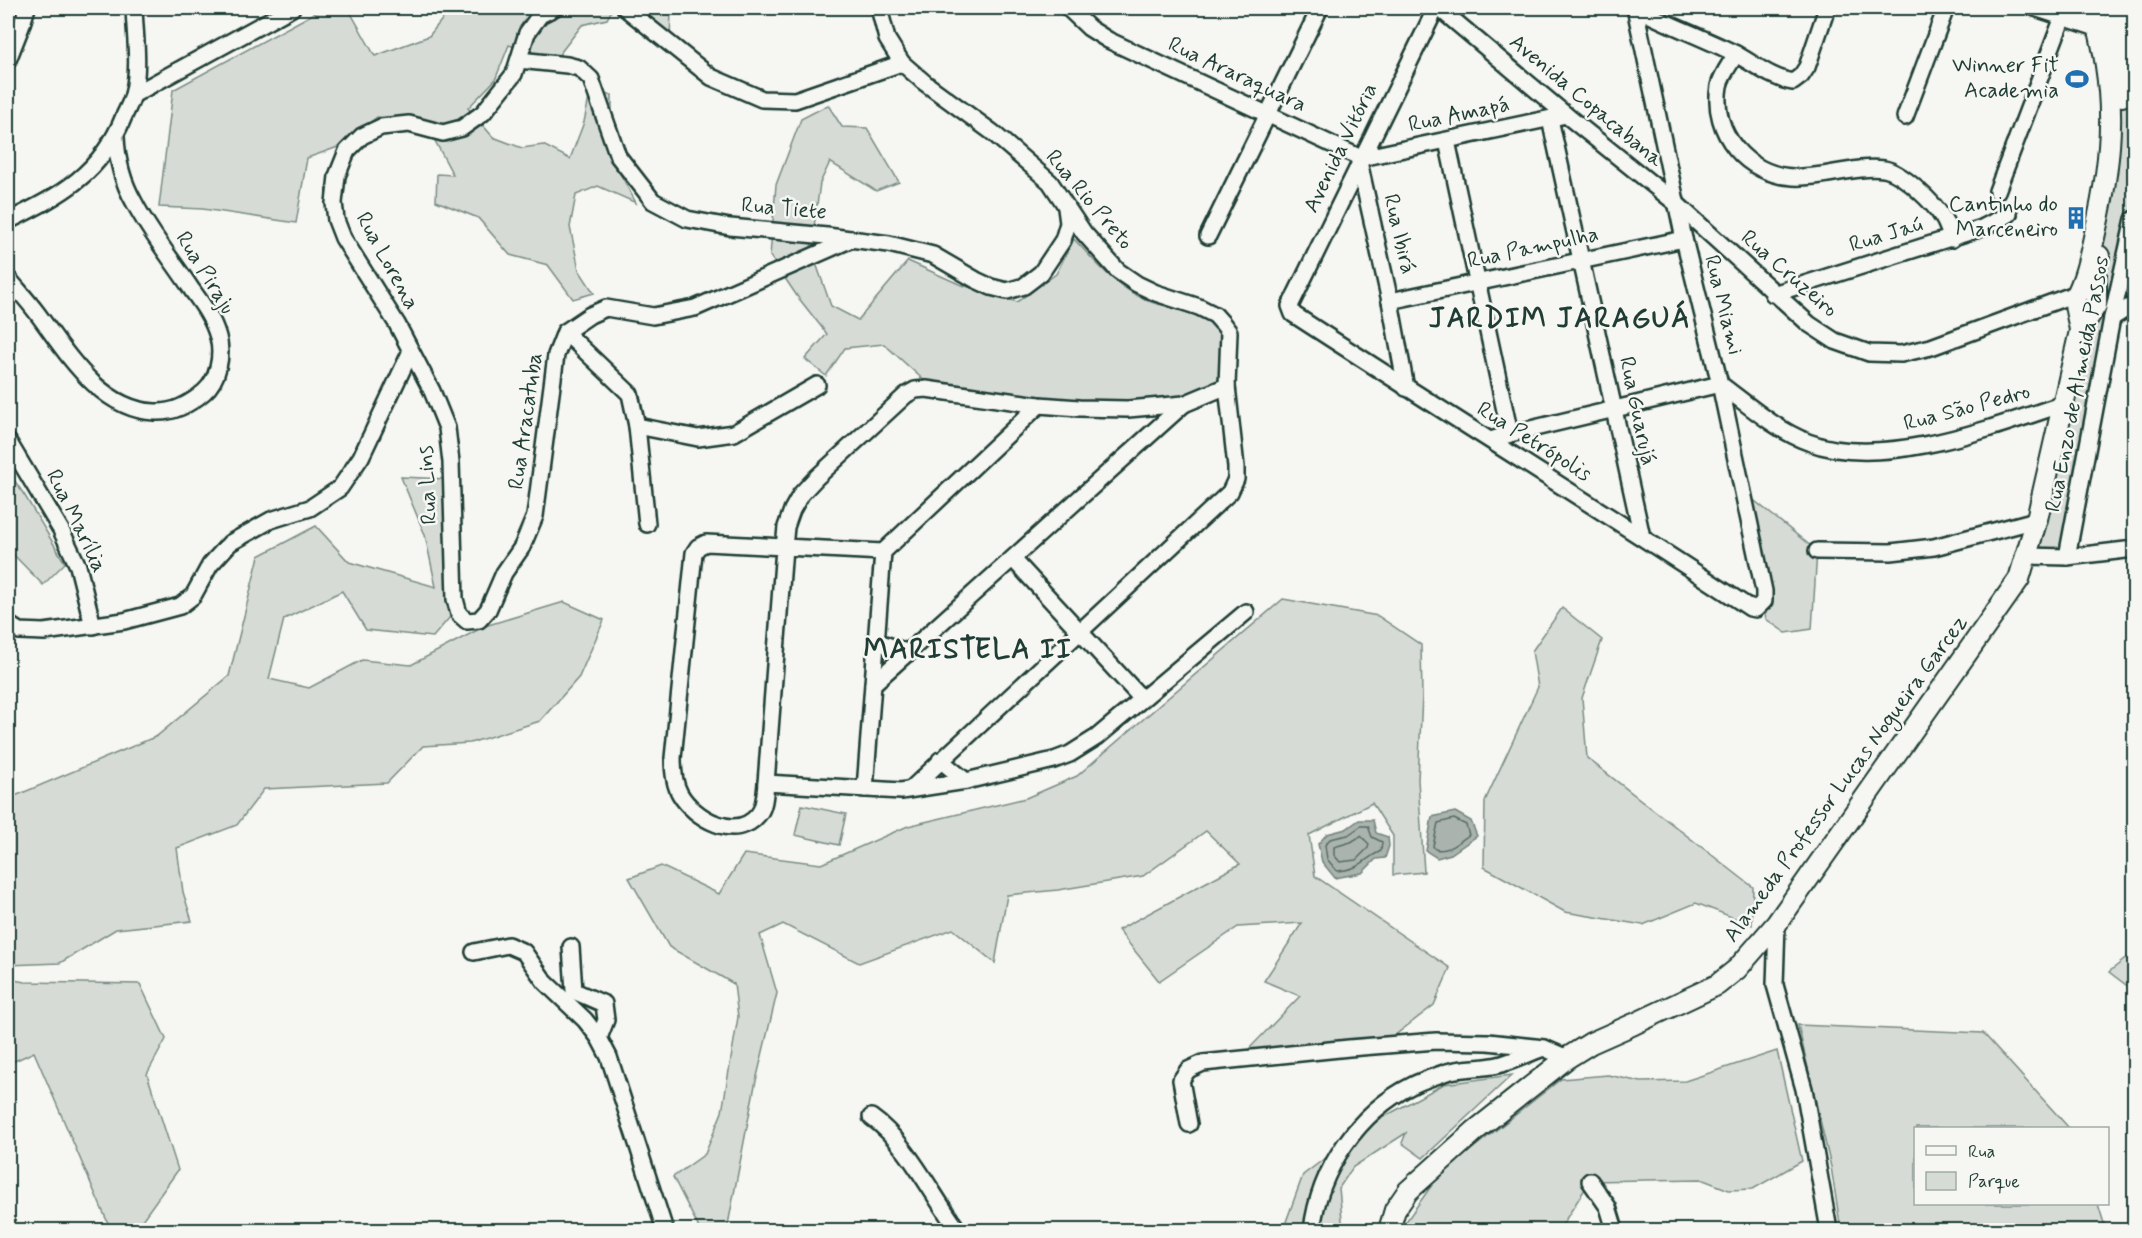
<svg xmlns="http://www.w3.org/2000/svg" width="2142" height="1238" font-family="Mynerve,sans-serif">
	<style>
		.green { fill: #d6dbd6; stroke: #7a8c85; stroke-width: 1.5 }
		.water { fill: #aab3ae; stroke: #72847d; stroke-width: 1.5 }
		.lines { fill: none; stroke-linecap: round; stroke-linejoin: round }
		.shore { stroke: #576c65; stroke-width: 1.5 }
		.minor-casing { stroke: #1f3d34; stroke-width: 20 }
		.major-casing { stroke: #1f3d34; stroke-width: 24 }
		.minor { stroke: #f6f6f2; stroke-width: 15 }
		.major { stroke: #f6f6f2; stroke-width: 20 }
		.labels { text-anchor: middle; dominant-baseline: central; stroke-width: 5; stroke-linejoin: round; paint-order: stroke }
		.poi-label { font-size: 22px; fill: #1f3d34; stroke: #f6f6f2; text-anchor: end }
		.street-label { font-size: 22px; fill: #1f3d34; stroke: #f6f6f2 }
		.district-label { font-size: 28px; font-weight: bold; letter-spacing: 1.5px; fill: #1f3d34; stroke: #f6f6f2 }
	</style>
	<rect width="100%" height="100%" fill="#f6f6f2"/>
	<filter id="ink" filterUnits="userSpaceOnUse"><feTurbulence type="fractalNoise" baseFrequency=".0167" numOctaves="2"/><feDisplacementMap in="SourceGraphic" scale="12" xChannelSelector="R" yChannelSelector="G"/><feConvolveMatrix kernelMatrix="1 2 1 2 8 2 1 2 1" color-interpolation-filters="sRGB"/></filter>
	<g filter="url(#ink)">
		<!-- green -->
		<g class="green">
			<polygon points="324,8 348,8 375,56 429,36 451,8 613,8 607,19 582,25 554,61 509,45 495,80 468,108 493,137 522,148 543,145 570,159 584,122 590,93 612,95 612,158 636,203 598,186 576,195 570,227 579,270 594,293 573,299 548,265 510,255 478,218 436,201 437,174 453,175 425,122 377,117 338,147 307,158 296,223 203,209 159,207 173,90"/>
			<polygon points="642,8 671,8 670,44"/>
			<polygon points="2102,8 2122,8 2134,51 2134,214 2064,555 2030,555 2095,283 2117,163 2121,117 2118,77"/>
			<path d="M828 105 842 127 867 128 899 182 876 191 830 162 820 183 811 249 831 306 858 320 908 261 959 284 1017 302 1056 274 1074 239C1094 261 1113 283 1140 297 1157 307 1176 306 1194 311 1206 315 1215 325 1223 334L1221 382 1184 398 1129 402 1041 398 981 389 928 384 884 344 845 348 826 376 805 359 827 334 797 296 770 256 776 185 801 119Z"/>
			<polygon points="8,471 25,496 65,563 43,585 8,549"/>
			<polygon points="401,477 446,479 450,617 433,637 366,630 342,591 284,619 269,679 309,688 362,660 411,665 485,626 564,602 604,620 579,677 540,721 470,743 423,746 387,783 264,789 237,825 177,848 183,892 192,921 116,929 60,963 8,965 8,796 15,796 157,736 229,676 259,556 316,526 349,562 436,587 425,535"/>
			<polygon points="1740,489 1817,551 1812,629 1786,633 1766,619"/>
			<polygon points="1283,599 1378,616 1421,645 1422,696 1418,780 1424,872 1393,875 1393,836 1372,803 1309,835 1315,876 1450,968 1434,1005 1390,1039 1245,1053 1300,996 1264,981 1302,923 1238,927 1159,981 1118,930 1240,864 1206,831 1143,876 1058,890 1007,895 995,963 953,929 859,963 783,924 760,935 777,993 755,1085 727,1230 698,1230 698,1226 673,1177 705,1154 722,1112 738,1017 734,984 669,947 629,878 661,866 719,894 744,854 821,864 908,826 1026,798 1077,776"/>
			<polygon points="1562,608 1602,640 1582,698 1587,758 1753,887 1752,925 1696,903 1643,925 1565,912 1484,867 1485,801 1538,687 1532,651"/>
			<polygon points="802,805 846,814 839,845 795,835"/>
			<polygon points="2134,952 2134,991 2109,972"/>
			<polygon points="8,979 25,982 140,984 166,1039 147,1074 178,1170 135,1230 111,1230 34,1052 8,1064"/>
			<polygon points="1798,1025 1983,1033 2069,1128 1916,1128 1916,1204 2098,1204 2106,1230 1841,1230 1831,1167"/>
			<polygon points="1777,1051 1802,1161 1753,1189 1729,1190 1701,1179 1590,1181 1559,1230 1400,1230 1439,1175 1561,1079 1608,1075 1641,1082 1685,1081"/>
			<polygon points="1512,1075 1423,1158 1402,1143 1406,1133 1353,1167 1339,1188 1343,1230 1283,1230 1303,1175 1369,1125 1444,1084"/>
		</g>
		<!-- water -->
		<g class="water">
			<polygon points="1455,812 1471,821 1477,836 1451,854 1437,858 1426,851 1432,817"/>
			<polygon points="1359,820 1373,820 1376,833 1388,837 1389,846 1385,858 1376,859 1362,873 1335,878 1322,862 1318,844 1327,834 1346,829"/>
		</g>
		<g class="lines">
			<!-- shore -->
			<g class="shore">
				<path d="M1454 819 1466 825 1469 835C1459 842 1447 853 1435 849L1433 846 1438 823Z"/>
				<path d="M1361 826H1368L1372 837 1382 842 1381 851C1361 860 1363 869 1337 871L1327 859 1325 845 1330 839 1348 835Z"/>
				<polygon points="1361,836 1369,844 1368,848 1356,860 1340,862 1334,855 1334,847 1351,842"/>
			</g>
			<!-- minor casing -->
			<g class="minor-casing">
				<g id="minor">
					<polyline points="554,8 540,15 527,33 514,74 483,113 462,128 443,133 409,124 381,127 362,136 347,151 337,176 334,203 336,220 343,238 397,324 432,391 447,428 451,462 455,599 459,614 467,621 479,620 488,610 504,573 522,547 535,516 556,355 565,332 590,315 606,308 653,316 695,308 852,239"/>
					<polyline points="625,8 711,77 762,99 795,100 902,63"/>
					<polyline points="879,8 887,39 902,63 925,83 992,132 1050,182 1084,233 1118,271 1137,284 1156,293 1199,307 1215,315 1223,324 1229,332 1227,386 1236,467 1236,479 1230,492 911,789"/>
					<polyline points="1068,8 1089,28 1108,40 1361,158 1566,115"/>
					<path d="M1436 8 1290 306 1293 314C1445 413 1599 508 1750 608L1756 609 1764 601V591L1720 384 1684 239 1635 8"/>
					<polyline points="1439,8 1566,115 1678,205 1809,324 1835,341 1869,353 1901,354 1931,347 2083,291"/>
					<path d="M1636 8C1668 25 1702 37 1734 53 1753 63 1772 79 1793 82L1801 76 1807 67 1827 8"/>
					<polyline points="2035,8 2100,29"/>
					<polyline points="2116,13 2134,25"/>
					<polyline points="2118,30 2128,38 2134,53"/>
					<path d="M1736 54C1730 64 1721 76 1719 86 1711 133 1747 175 1793 177 1823 179 1855 165 1884 169 1902 172 1934 203 1943 218 1947 224 1949 232 1952 239"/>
					<polyline points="8,60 21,27 27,8"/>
					<polyline points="519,60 567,65 579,68 591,79 618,156 653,201 687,219 730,227 827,236 889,244 933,255 976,280 991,287 1007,291 1024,286 1041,273 1063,240 1068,223 1066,208"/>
					<polyline points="2122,75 2134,83"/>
					<polyline points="133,95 292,8"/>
					<polyline points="1905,117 1946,8"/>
					<polyline points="1550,119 1642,537"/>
					<polyline points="1447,141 1510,434"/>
					<polyline points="1359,162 1390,301 1406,388"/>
					<polyline points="1997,191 2063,17"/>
					<path d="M8 221C61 195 101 174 124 116 127 110 131 102 133 95 140 67 135 36 134 8"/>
					<polyline points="1208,236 1320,8"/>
					<path d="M8 278C17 289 28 301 37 313 66 352 100 410 155 412 174 413 189 405 204 392 218 380 223 356 218 337 213 319 203 305 192 290 173 261 150 233 134 202 122 181 117 161 116 137"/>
					<polyline points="1773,294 1982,228 2009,214"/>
					<polyline points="1390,301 1684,239"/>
					<polyline points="2112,318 2134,304"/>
					<polyline points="565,332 630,394 637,426 647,524"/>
					<polyline points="637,426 698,438 734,433 817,385"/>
					<path d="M1491 440 1510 434 1720 384C1747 404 1776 430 1808 442 1882 470 1991 428 2063 404"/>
					<polyline points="8,441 61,530 78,566 93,626"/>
					<polyline points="1817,551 1891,552 1934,547 2036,520"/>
					<path d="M883 552 706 543 698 547 694 553 673 758C673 770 674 784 680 794 694 818 736 842 758 815 765 807 765 793 766 783L784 548 786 527 792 510 801 494 816 478 906 395 915 390 926 389 1039 405 1079 408 1128 409 1184 404 1227 386"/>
					<polyline points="2027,556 2067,557 2134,549"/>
					<polyline points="2067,557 2112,318 2134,219"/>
					<polyline points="1013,559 1142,699"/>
					<polyline points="8,624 19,631 44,632 124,621 180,606 193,596 210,565 230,543 271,520 310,508 340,488 361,457 411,351"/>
					<polyline points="876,641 909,653"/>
					<polyline points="873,684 1184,404"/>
					<polyline points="940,760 966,781"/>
					<polyline points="766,783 901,791 966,781 1054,760 1070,754 1097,737 1246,612"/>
					<polyline points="865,789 883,552 1039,405"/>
					<polyline points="1777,923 1775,985 1804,1089 1829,1230"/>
					<polyline points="571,947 574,991 604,1004 606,1020 599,1038"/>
					<polyline points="474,952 508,945 524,952 545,982 585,1020 599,1038 609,1057 665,1230"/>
					<path d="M871 1117C908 1143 931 1194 958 1230"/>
					<polyline points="1189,1124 1181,1080 1188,1070 1203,1063 1349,1048 1436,1041 1488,1042 1544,1048 1567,1058"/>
					<polyline points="1590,1181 1608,1207 1615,1230"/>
					<path d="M1312 1230C1319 1170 1358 1112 1413 1085 1423 1080 1436 1076 1447 1072 1463 1067 1481 1069 1498 1065 1512 1062 1527 1054 1541 1049"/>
				</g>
			</g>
			<!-- major casing -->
			<g class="major-casing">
				<g id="major">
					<polyline points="2115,8 2122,96"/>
					<polyline points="2080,331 2096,305 2096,269 2099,256"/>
					<path d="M1389 1230 1395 1210 1408 1191 1476 1130 1567 1058 1591 1043 1634 1024 1717 985 1737 969 1777 923 2019 579 2037 519 2080 331C2079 320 2074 308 2075 298 2086 278 2090 255 2095 233 2114 151 2117 89 2093 8"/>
				</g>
			</g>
			<!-- minor -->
			<use href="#minor" class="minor"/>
			<!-- major -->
			<use href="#major" class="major"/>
		</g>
	</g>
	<!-- icons -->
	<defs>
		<g id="stadium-bare" transform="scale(1.8)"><path d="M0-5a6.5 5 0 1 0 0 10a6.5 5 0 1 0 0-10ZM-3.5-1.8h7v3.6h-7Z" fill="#1f6fb2" stroke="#f6f6f2" stroke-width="2.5" paint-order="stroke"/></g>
		<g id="building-bare" transform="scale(1.8)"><path d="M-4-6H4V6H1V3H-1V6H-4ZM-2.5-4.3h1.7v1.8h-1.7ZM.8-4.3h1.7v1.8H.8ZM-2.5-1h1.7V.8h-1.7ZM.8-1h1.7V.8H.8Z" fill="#1f6fb2" stroke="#f6f6f2" stroke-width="2.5" paint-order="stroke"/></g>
	</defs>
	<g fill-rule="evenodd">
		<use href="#stadium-bare" x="2077" y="79"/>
		<use href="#building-bare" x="2076" y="218"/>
	</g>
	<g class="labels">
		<!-- poi labels -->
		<g class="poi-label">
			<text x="2059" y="66">Winner Fit<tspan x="2059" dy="25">Academia</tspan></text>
			<text x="2058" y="205">Cantinho do<tspan x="2058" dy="25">Marceneiro</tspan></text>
		</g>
		<!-- street labels -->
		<g class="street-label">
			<text transform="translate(1237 75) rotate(25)">Rua Araraquara</text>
			<text transform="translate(1586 101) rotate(40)">Avenida Copacabana</text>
			<text transform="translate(1459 115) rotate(-12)">Rua Amapá</text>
			<text transform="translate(1341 148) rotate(-64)">Avenida Vitória</text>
			<text transform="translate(1089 200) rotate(50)">Rua Rio Preto</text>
			<text transform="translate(784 209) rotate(5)">Rua Tiete</text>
			<text transform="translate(1399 234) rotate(77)">Rua Ibirá</text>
			<text transform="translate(1886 235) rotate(-17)">Rua Jaú</text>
			<text transform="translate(1533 248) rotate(-12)">Rua Pampulha</text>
			<text transform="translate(387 261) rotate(61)">Rua Lorena</text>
			<text transform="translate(205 273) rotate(58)">Rua Piraju</text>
			<text transform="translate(1789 274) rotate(41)">Rua Cruzeiro</text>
			<text transform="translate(1723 305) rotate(76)">Rua Miami</text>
			<text transform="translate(2078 384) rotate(-79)">Rua Enzo de Almeida Passos</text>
			<text transform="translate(1967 408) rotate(-15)">Rua São Pedro</text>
			<text transform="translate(1637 411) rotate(78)">Rua Guarujá</text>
			<text transform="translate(526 421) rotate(-82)">Rua Aracatuba</text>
			<text transform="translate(1534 442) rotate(32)">Rua Petrópolis</text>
			<text transform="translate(428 485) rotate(-93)">Rua Lins</text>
			<text transform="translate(76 521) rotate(64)">Rua Marília</text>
			<text transform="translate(1846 779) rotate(-54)">Alameda Professor Lucas Nogueira Garcez</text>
		</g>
		<!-- district labels -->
		<g class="district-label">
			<text x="1560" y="319">JARDIM JARAGUÁ</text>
			<text x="968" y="650">MARISTELA II</text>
		</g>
	</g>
	<!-- margin -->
	<rect width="2142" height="1238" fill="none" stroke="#f6f6f2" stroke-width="30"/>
	<rect x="15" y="15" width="2112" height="1208" fill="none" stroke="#1f3d34" stroke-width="2" filter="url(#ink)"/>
	<!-- legend -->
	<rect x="1914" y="1127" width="195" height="78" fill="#f6f6f2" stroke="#a0aca6" stroke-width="1.5"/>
	<rect x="1926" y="1146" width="30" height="9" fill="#f6f6f2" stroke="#a0aca6" stroke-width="1.5"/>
	<text x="1968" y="1157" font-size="18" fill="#1f3d34">Rua</text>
	<rect x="1926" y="1172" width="30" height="18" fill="#d6dbd6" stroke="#a0aca6" stroke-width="1.5"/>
	<text x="1968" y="1187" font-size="18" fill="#1f3d34">Parque</text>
</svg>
